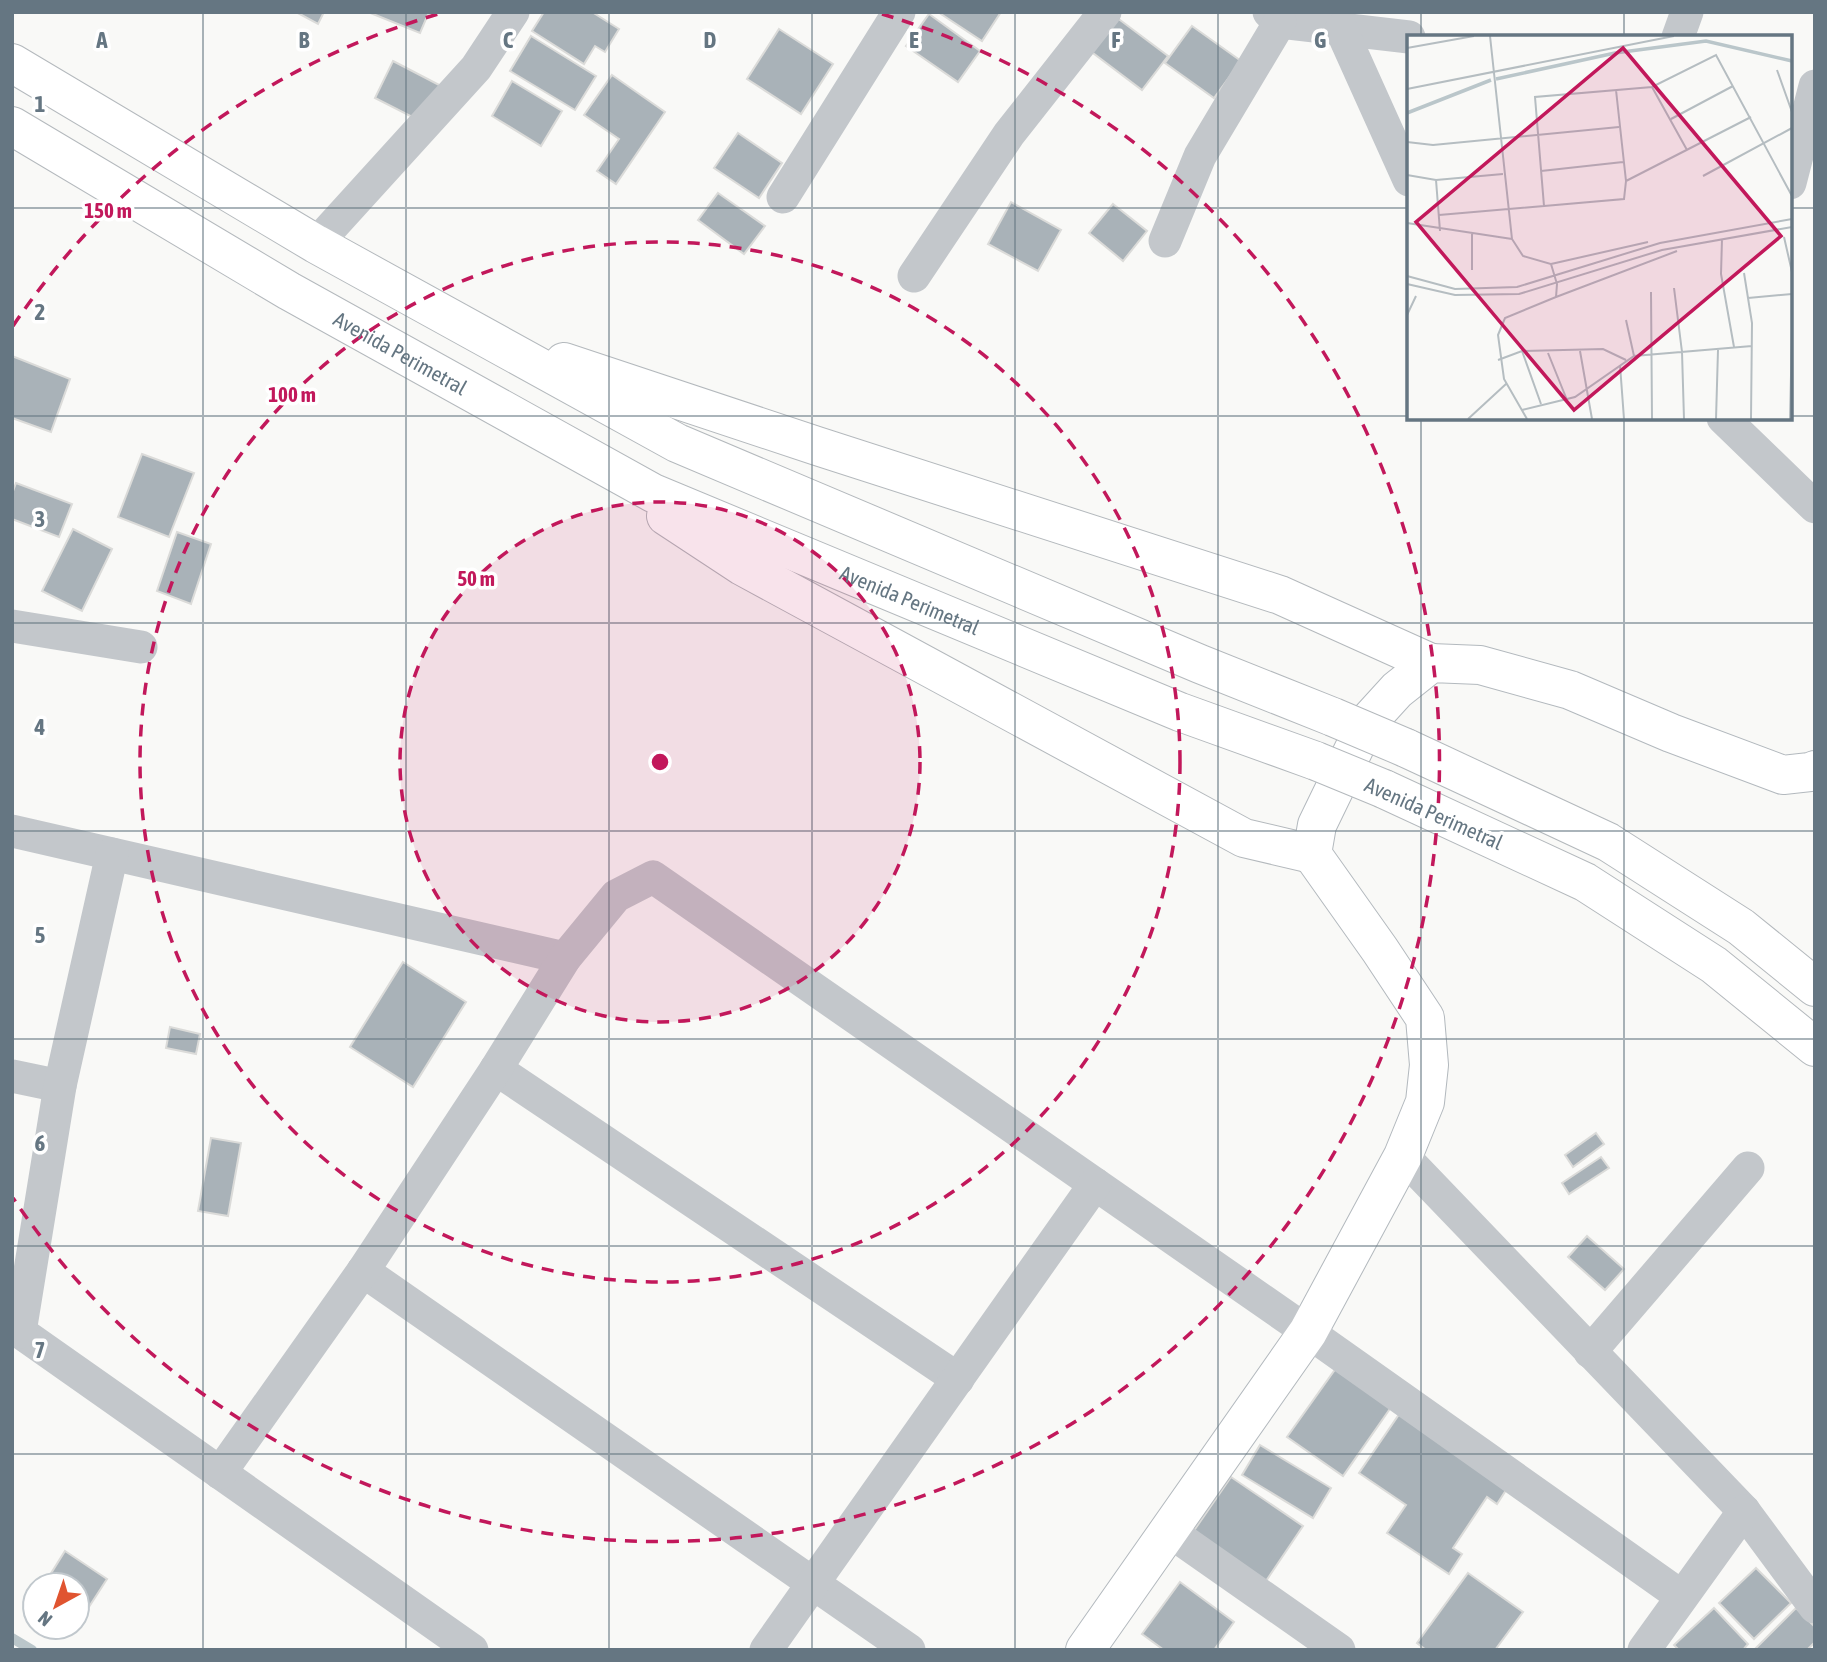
<svg xmlns="http://www.w3.org/2000/svg" width="1827" height="1662" font-family="'Asap Condensed',sans-serif">
	<style>
		.lines { fill: none; stroke-linecap: round; stroke-linejoin: round }
		.stream { stroke: #bac6ca; stroke-width: 10 }
		.building { fill: #a9b2b8; stroke: #dbdbd9; stroke-width: 2 }
		.secondary-casing { stroke: #b3b9be; stroke-width: 40 }
		.primary-casing { stroke: #b4b9bd; stroke-width: 40 }
		.street { stroke: #c3c7cb; stroke-width: 33 }
		.secondary { stroke: #fff; stroke-width: 38 }
		.primary { stroke: #fff; stroke-width: 38 }
		.primary-bridge-casing { stroke: #b4b9bd; stroke-width: 40; stroke-linecap: butt }
		.primary-bridge { stroke: #fff; stroke-width: 38 }
		.grid { fill: none; stroke: #657682; stroke-width: 2; stroke-opacity: 0.55 }
		.ring { fill: none; stroke: #c2185b; stroke-width: 3.5; stroke-dasharray: 12 9 }
		.labels { text-anchor: middle; dominant-baseline: central; stroke-width: 7; stroke-linejoin: round; paint-order: stroke }
		.street-label { font-size: 21px; fill: #657682; stroke: #fff }
		.inset-river { fill: none; stroke: #bac6ca; stroke-width: 3.5 }
		.inset-road { fill: none; stroke: #b5bdc1; stroke-width: 2 }
		.view { fill: #c2185b; fill-opacity: 0.15; stroke: #c2185b; stroke-width: 3.5 }
		.inset-edge { fill: none; stroke: #657682; stroke-width: 3.5 }
		.grid-label { font-size: 23px; text-anchor: middle; font-weight: bold; fill: #657682; stroke: #fff; stroke-width: 7; stroke-linejoin: round; paint-order: stroke }
		.centre { fill: #c2185b; stroke: #fff; stroke-width: 3.5 }
		.ring-label { font-size: 21px; text-anchor: middle; font-weight: bold; fill: #c2185b; stroke: #fff; stroke-width: 7; stroke-linejoin: round; paint-order: stroke }
	</style>
	<rect width="100%" height="100%" fill="#f9f9f7"/>
	<g class="lines">
		<!-- stream -->
		<polyline class="stream" points="12,1638 32,1650"/>
	</g>
	<!-- building -->
	<g class="building">
		<polygon points="296,12 324,12 318,24"/>
		<polygon points="368,12 429,12 420,33"/>
		<polygon points="544,12 592,12 619,29 605,52 595,46 584,64 532,31"/>
		<polygon points="938,12 1001,12 982,41"/>
		<polygon points="929,14 980,51 958,82 906,46"/>
		<polygon points="1116,17 1168,56 1142,90 1089,50"/>
		<polygon points="1192,26 1241,61 1214,98 1165,63"/>
		<polygon points="779,29 833,64 801,114 747,79"/>
		<polygon points="531,36 596,76 575,110 510,71"/>
		<polygon points="393,61 443,87 424,123 375,98"/>
		<polygon points="612,75 665,112 616,184 597,171 619,139 584,115"/>
		<polygon points="512,81 562,111 541,146 492,116"/>
		<polygon points="738,133 782,163 759,198 714,168"/>
		<polygon points="718,193 765,226 744,254 698,220"/>
		<polygon points="1011,202 1061,230 1038,271 988,244"/>
		<polygon points="1113,204 1147,231 1123,261 1089,233"/>
		<polygon points="12,356 70,379 51,432 12,418"/>
		<polygon points="142,454 194,473 169,537 118,517"/>
		<polygon points="16,483 72,504 59,537 12,519 12,494"/>
		<polygon points="73,529 112,549 82,611 42,591"/>
		<polygon points="177,532 211,544 191,604 157,591"/>
		<polygon points="403,962 466,1002 413,1087 350,1047"/>
		<polygon points="170,1027 200,1034 196,1054 166,1048"/>
		<polygon points="1596,1133 1604,1144 1573,1167 1565,1155"/>
		<polygon points="211,1138 241,1143 228,1216 198,1211"/>
		<polygon points="1601,1157 1609,1168 1569,1194 1562,1183"/>
		<polygon points="1587,1236 1624,1269 1605,1290 1568,1257"/>
		<polygon points="1339,1364 1394,1403 1343,1476 1287,1437"/>
		<polygon points="1400,1413 1508,1487 1497,1504 1487,1497 1453,1548 1462,1554 1449,1574 1387,1533 1406,1505 1359,1473"/>
		<polygon points="1260,1445 1331,1488 1313,1518 1242,1475"/>
		<polygon points="1231,1477 1303,1526 1266,1581 1193,1532"/>
		<polygon points="65,1551 107,1579 87,1610 77,1604 77,1585 48,1585 45,1583"/>
		<polygon points="1756,1568 1791,1603 1754,1639 1719,1603"/>
		<polygon points="1468,1573 1523,1612 1495,1650 1426,1650 1417,1643"/>
		<polygon points="1180,1582 1234,1622 1214,1650 1164,1650 1142,1634"/>
		<polygon points="1714,1608 1748,1644 1743,1650 1679,1650 1674,1645"/>
		<polygon points="1796,1608 1815,1627 1815,1642 1807,1650 1754,1650"/>
	</g>
	<g class="lines">
		<!-- secondary casing -->
		<g class="secondary-casing">
			<polyline id="secondary" points="1085,1650 1308,1332 1403,1156 1425,1102 1429,1065 1425,1018 1380,950 1312,854 1317,825 1366,724 1397,690 1431,663 1480,665 1570,690 1671,733 1783,775 1810,772 1815,770"/>
		</g>
		<!-- primary casing -->
		<g class="primary-casing">
			<g id="primary">
				<polyline points="12,63 316,244 677,443 1200,664 1333,717"/>
				<path id="s1" d="M12 126 289 291 653 493 1180 712 1316 761"/>
				<polyline points="564,362 817,446 1280,595 1431,663"/>
				<polyline points="666,516 742,566 1244,838 1312,854"/>
				<polyline points="1406,748 1608,842 1741,927 1815,987"/>
				<polyline points="1384,789 1585,882 1714,965 1815,1047"/>
			</g>
		</g>
		<!-- street -->
		<g class="street">
			<polyline points="1269,12 1280,22 1409,37"/>
			<polyline points="1341,29 1409,180"/>
			<polyline points="1678,37 1687,12"/>
			<polyline points="1790,183 1815,86"/>
			<polyline points="783,197 899,12"/>
			<polyline points="1165,241 1200,156 1280,22"/>
			<polyline points="316,244 476,68 513,12"/>
			<polyline points="914,276 1009,134 1105,12"/>
			<polyline points="1723,418 1815,507"/>
			<polyline points="12,626 141,647"/>
			<polyline points="12,831 565,958"/>
			<polyline points="496,1069 958,1379"/>
			<polyline points="12,1076 60,1086"/>
			<polyline points="1403,1156 1744,1511 1815,1607"/>
			<polyline points="363,1271 909,1650"/>
			<polyline points="12,1330 20,1332 472,1650"/>
			<polyline points="20,1332 60,1086 112,854"/>
			<polyline points="1590,1352 1748,1168"/>
			<polyline points="220,1473 363,1271 496,1069 565,958 616,896 653,877 1308,1332 1681,1596"/>
			<polyline points="1169,1531 1339,1650"/>
			<polyline points="766,1650 1095,1184"/>
			<polyline points="1644,1650 1744,1511"/>
		</g>
		<!-- secondary -->
		<use href="#secondary" class="secondary"/>
		<!-- primary -->
		<use href="#primary" class="primary"/>
		<!-- primary-bridge casing -->
		<g class="primary-bridge-casing">
			<g id="primary-bridge">
				<polyline points="1333,717 1406,748"/>
				<polyline points="1316,761 1384,789"/>
			</g>
		</g>
		<!-- primary-bridge -->
		<use href="#primary-bridge" class="primary-bridge"/>
	</g>
	<!-- grid -->
	<path class="grid" d="M203 12V1650M406 12V1650M609 12V1650M812 12V1650M1015 12V1650M1218 12V1650M1421 12V37M1624 12V37M12 208H1409M1790 208H1815M12 416H1409M1790 416H1815M1421 418V1650M1624 418V1650M12 623H1815M12 831H1815M12 1039H1815M12 1246H1815M12 1454H1815"/>
	<!-- distance rings -->
	<circle cx="660" cy="762" r="260" fill="#c2185b" fill-opacity=".12"/>
	<g class="ring">
		<circle cx="660" cy="762" r="260"/>
		<circle cx="660" cy="762" r="520"/>
		<path d="M13 326A780 780 0 0 1 438 14M882 14A780 780 0 1 1 13 1198"/>
	</g>
	<g class="labels">
		<!-- street labels -->
		<g class="street-label">
			<text stroke="none"><textPath href="#s1" startOffset="450">Avenida Perimetral</textPath></text>
			<text stroke="none"><textPath href="#s1" startOffset="1017">Avenida Perimetral</textPath></text>
			<text transform="translate(1434 813) rotate(24)">Avenida Perimetral</text>
		</g>
	</g>
	<!-- overview -->
	<g transform="translate(1407 35)">
		<rect width="385" height="385" fill="#f9f9f7"/>
		<path class="inset-river" d="M89 44 208 18 299 6 385 26M0 78 84 45"/>
		<path class="inset-road" d="M83 1 105 204 116 221 144 229 150 249 149 262 98 283 91 300 97 344 120 384M0 13 67 1M370 35 385 77M245 52 280 115M0 54 267 1M264 84 326 51M0 107 26 110 212 92M134 136 216 127M0 140 29 145 96 139M296 141 385 93M29 145 33 196M219 146 344 82M137 171 128 62 245 52 309 20 385 161M32 180 217 164 219 146 209 55M0 188 105 204M377 202 385 237M315 204 314 239 327 312M144 229 241 207M65 235V199M337 238 345 288 344 384M0 241 48 254 110 252 253 208 385 184M0 249 48 260 112 259 255 215 385 192M267 253 275 317 277 384M244 257 245 384M149 262 270 216M341 263 385 259M0 280 9 261M219 285 227 321M115 316 134 369M173 316 185 384M141 318 160 365M91 325 115 316 196 314 219 325M213 330 217 384M115 375 168 362 227 321 345 311M61 384 99 349M309 384 311 315M383 384 385 296"/>
		<path class="view" d="M216 13 374 201 167 375 9 187Z"/>
		<rect width="385" height="385" class="inset-edge"/>
	</g>
	<g class="grid-label">
		<text x="102" y="48">A</text>
		<text x="304" y="48">B</text>
		<text x="508" y="48">C</text>
		<text x="710" y="48">D</text>
		<text x="914" y="48">E</text>
		<text x="1116" y="48">F</text>
		<text x="1320" y="48">G</text>
		<text x="40" y="112">1</text>
		<text x="40" y="320">2</text>
		<text x="40" y="527">3</text>
		<text x="40" y="735">4</text>
		<text x="40" y="943">5</text>
		<text x="40" y="1151">6</text>
		<text x="40" y="1358">7</text>
	</g>
	<circle cx="660" cy="762" r="10" class="centre"/>
	<g class="ring-label">
		<text x="108" y="218">150 m</text>
		<text x="292" y="402">100 m</text>
		<text x="476" y="586">50 m</text>
	</g>
	<!-- border -->
	<rect width="1827" height="1662" fill="none" stroke="#657682" stroke-width="28"/>
	<!-- north arrow -->
	<g transform="translate(56 1606) rotate(220)"><circle r="33" fill="#ffffff" stroke="#c1c8cd" stroke-width="2"/>
	<path d="M0-5L12 26L0 18L-12 26Z" fill="#e05430"/>
	<text y="-10" font-size="19" font-weight="bold" text-anchor="middle" fill="#657682">N</text>
	</g>
</svg>
